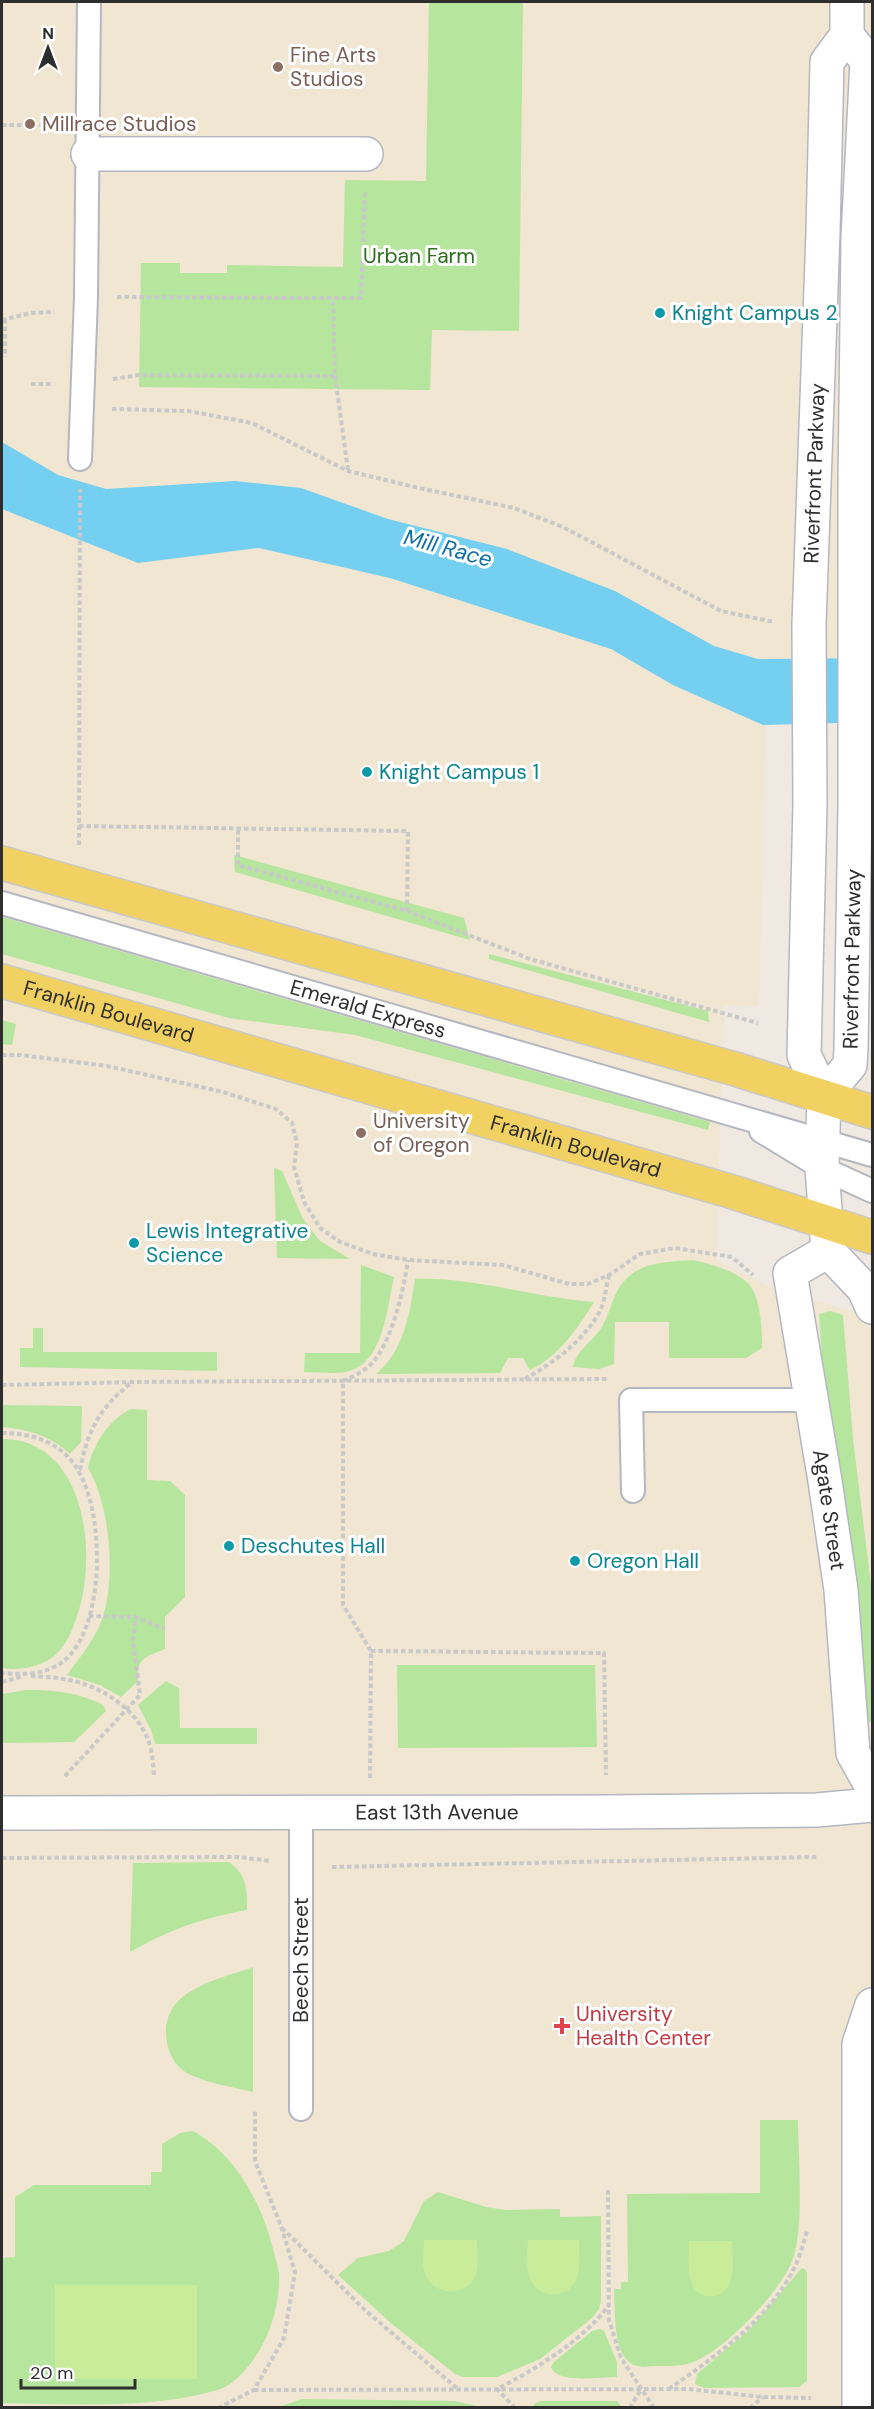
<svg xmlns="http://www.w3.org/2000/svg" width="874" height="2409" font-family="'DM Sans',sans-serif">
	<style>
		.education { fill: #f0e6d1 }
		.green { fill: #b6e59e }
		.pitch { fill: #c9ec9a }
		.water { fill: #75cff0 }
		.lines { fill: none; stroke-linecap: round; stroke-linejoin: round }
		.service-casing { stroke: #b4b7c1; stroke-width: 26 }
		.pedestrian-casing { stroke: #b4b7c1; stroke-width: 36 }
		.minor-casing { stroke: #b4b7c1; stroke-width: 36 }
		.tertiary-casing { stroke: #b4b7c1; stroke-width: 36 }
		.primary-casing { stroke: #c9c9c9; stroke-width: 36 }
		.path { stroke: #c9c9c9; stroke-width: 4; stroke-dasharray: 4.5 3; stroke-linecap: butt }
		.service { stroke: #fff; stroke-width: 22 }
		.pedestrian { stroke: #fff; stroke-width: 33 }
		.minor { stroke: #fff; stroke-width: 33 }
		.tertiary { stroke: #fff; stroke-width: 33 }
		.primary { stroke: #f2d163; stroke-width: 33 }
		.education-dot { fill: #8d6e63; stroke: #fff; stroke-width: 2 }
		.culture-dot { fill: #0f9aa8; stroke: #fff; stroke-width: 2 }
		.health-dot { fill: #e0444e; stroke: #fff; stroke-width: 2 }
		.labels { text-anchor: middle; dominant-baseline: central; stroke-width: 6; stroke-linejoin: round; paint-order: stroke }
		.education-label { font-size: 21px; fill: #785e54; stroke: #fff; text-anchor: start }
		.park-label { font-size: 21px; fill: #2c6e1b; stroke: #fff }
		.culture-label { font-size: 21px; fill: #0d838f; stroke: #fff; text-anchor: start }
		.street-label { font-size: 21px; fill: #2e2e2e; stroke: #fff }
		.health-label { font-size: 21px; fill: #be3a42; stroke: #fff; text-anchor: start }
		.water-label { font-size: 22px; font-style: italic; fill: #0d6fa3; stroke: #fff }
	</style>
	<rect width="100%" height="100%" fill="#efe9e1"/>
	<!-- education -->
	<polygon class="education" points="2,2 872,2 872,693 766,692 759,1006 724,1006 716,1260 773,1288 872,1317 872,2407 2,2408"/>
	<!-- green -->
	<g class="green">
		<polygon points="429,2 523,2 519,331 432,330 430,390 139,387 141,263 180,263 180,273 227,273 227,265 343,267 345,180 426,181"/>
		<polygon points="234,855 464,918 470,940 235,872"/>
		<polygon points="2,917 710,1122 708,1130 355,1035 229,1018 2,954"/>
		<polygon points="489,954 708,1011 709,1022 489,959"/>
		<polygon points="2,1020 16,1024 12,1045 2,1044"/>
		<polygon points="274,1168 282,1171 303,1219 320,1241 350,1259 277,1258"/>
		<path d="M694 1260C712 1265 739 1271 751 1287 760 1299 763 1333 762 1348L746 1358H669V1322H615L614 1364 599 1369 573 1367C575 1353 591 1342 600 1330 609 1317 611 1301 619 1288 636 1261 666 1262 694 1260Z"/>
		<path d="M361 1265 394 1277C387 1307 384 1364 346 1372 334 1374 317 1372 304 1372L305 1353H360Z"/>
		<path d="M415 1279C476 1277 534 1298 594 1302 578 1328 559 1356 530 1370L523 1358H508L500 1373 376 1374C404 1351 410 1313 415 1279Z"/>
		<polygon points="830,1311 843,1315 853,1439 872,1593 872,1722 866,1722 859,1603 847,1535 822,1357 819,1314"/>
		<polygon points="33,1328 43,1328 43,1352 217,1352 217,1371 20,1367 20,1348 33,1348"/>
		<path d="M2 1405 82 1406 81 1442 70 1454C51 1436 27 1429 2 1427Z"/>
		<path d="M131 1409 147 1410V1480L170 1481 185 1495V1597L165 1617V1649C147 1656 135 1659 138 1681L121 1697 100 1685 67 1675C78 1660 90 1645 98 1629 118 1588 111 1506 88 1468 93 1445 109 1419 131 1409Z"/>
		<path d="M2 1439C85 1439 98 1552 78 1613 73 1629 67 1645 54 1656 41 1667 17 1671 2 1668Z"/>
		<polygon points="397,1665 595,1665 597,1747 398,1748"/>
		<polygon points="166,1681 179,1688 180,1728 257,1728 257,1744 155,1744 151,1730 138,1705"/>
		<path d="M26 1690C54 1690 78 1692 103 1705L106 1711 74 1742 2 1743V1694Z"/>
		<path d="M229 1862C247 1875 247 1888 247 1910 202 1918 171 1929 130 1952L133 1863Z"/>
		<path d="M253 1967V2092C233 2087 210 2084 191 2075 178 2070 170 2057 167 2043 158 1990 215 1981 253 1967Z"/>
		<path d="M760 2120H798C798 2157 805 2229 792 2261 780 2292 728 2346 698 2360 684 2367 669 2366 653 2366 645 2367 634 2368 627 2360 613 2345 615 2309 614 2289H621V2282H628L627 2194 760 2193Z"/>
		<path d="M193 2131C237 2155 263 2206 274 2253 276 2261 280 2271 279 2279 279 2319 260 2363 227 2386 222 2389 215 2391 210 2392 147 2409 68 2404 2 2403V2258L15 2257V2197L34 2185H151V2172H162V2144L180 2133Z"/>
		<polygon points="438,2192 486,2207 506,2210 560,2209 560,2217 601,2216 601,2301 599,2309 592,2318 540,2359 497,2377 463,2377 455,2374 392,2324 338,2275 358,2258 389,2251 404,2241 424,2201"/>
		<polygon points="802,2268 806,2270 807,2274 807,2381 799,2387 704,2388 695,2384 697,2374 748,2331"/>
		<path d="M600 2329 604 2331 617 2362V2377C600 2377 557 2384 551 2367L554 2362 592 2331Z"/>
		<polygon points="302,2399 455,2401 482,2407 279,2407"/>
		<polygon points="541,2401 617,2401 621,2406 533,2407 535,2403"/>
	</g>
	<!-- pitch -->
	<g class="pitch">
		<path d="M424 2240H477C477 2250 479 2264 476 2274 469 2296 437 2297 426 2277 421 2267 424 2251 424 2240Z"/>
		<path d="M528 2240H579C579 2251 581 2265 577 2277 571 2298 541 2301 531 2281 525 2268 527 2253 528 2240Z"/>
		<path d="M689 2241H732C732 2253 735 2271 730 2282 728 2290 721 2295 713 2296 683 2299 689 2259 689 2241Z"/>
		<rect x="55" y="2285" width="142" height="94"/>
	</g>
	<!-- water -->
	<polygon class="water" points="2,442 58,475 106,489 235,481 301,488 388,519 507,549 615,591 714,646 758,659 872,658 872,722 763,725 673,685 611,649 390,578 259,548 138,563 2,509"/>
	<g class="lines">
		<!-- service casing -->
		<g class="service-casing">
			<g id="service">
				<polyline points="80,459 86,297 89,2"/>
				<path id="s1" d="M2 903 872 1155"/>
				<polyline points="761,1131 822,1168 872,1191"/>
				<polyline points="633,1491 631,1400 811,1400"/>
				<polyline points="301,1812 301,2109"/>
			</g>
		</g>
		<!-- pedestrian casing -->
		<g class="pedestrian-casing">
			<polyline id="pedestrian" points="88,154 366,154"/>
		</g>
		<!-- minor casing -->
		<g class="minor-casing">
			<g id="minor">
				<path id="s2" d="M847 2V35L867 61 858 238 855 488V804L851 1049 850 1065 824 1096 804 1055 810 804 809 624 823 232 827 62 847 35"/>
				<path id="s3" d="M2 1813 607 1812 817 1810 872 1805"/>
			</g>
		</g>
		<!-- tertiary casing -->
		<g class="tertiary-casing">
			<g id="tertiary">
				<polyline points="824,1096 822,1168 828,1251 864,1289 872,1307"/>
				<path id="s4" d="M828 1251 790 1273 825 1481 841 1590 853 1753 872 1787"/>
				<polyline points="859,2408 859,2044 872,2005"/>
			</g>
		</g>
		<!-- primary casing -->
		<g class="primary-casing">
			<g id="primary">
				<polyline points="2,863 735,1069 872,1112"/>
				<path id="s5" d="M2 981 733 1192 872 1237"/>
			</g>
		</g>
		<!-- path -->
		<g class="path">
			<polyline points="2,125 58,125"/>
			<polyline points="117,297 361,298 365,190"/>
			<polyline points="5,319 5,357"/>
			<polyline points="2,320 31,313 54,312"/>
			<polyline points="335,376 348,470"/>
			<polyline points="113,379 139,375 335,376 333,299"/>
			<polyline points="31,384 51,384"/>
			<polyline points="112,409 188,411 252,423 348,471 419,488 514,508 563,527 721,611 774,622"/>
			<polyline points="79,826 408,831 407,911"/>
			<polyline points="238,830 238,865 407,911 530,959 758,1023"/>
			<polyline points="79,845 80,489"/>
			<polyline points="2,1055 21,1055 107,1066 223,1092 276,1109 292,1123 297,1143 294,1167 304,1202 320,1228 340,1242 373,1254 408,1260 503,1265 569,1284 588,1284 609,1275 640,1254 675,1248 732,1257 753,1275"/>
			<path d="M525 1379C554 1362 583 1342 600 1311 605 1301 606 1287 609 1275"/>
			<polyline points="2,1385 132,1382 609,1379"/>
			<path d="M2 1433C26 1433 51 1439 68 1457 106 1495 107 1617 69 1656 51 1675 26 1675 2 1673"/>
			<path d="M80 1470C88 1429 99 1409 132 1382"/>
			<polyline points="89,1616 136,1617 165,1629"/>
			<polyline points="371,1651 604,1653 606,1775"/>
			<path d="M31 1676C44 1677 57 1677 69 1680 97 1685 130 1705 144 1731 152 1745 153 1761 154 1776"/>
			<polyline points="2,1682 24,1676"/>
			<polyline points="65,1776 140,1695 133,1640 136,1617"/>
			<path d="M370 1778 371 1651 343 1605V1381C351 1377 361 1373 368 1367 391 1348 404 1289 408 1260"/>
			<polyline points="2,1858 237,1857 271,1861"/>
			<polyline points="332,1867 818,1857"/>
			<polyline points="608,2190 609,2320 621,2358 654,2408"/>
			<polyline points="282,2228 366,2311 458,2389"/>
			<path d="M669 2389C717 2355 773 2317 797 2262 801 2252 804 2241 807 2231"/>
			<polyline points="254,2390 688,2389 763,2397 811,2398"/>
			<polyline points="218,2408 254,2390 284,2338 295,2272 281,2226 255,2161 255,2109"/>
			<path d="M515 2408 497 2389C533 2371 585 2339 608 2306"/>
			<polyline points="630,2408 641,2389"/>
			<polyline points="750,2408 763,2397"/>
		</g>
		<!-- service -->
		<use href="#service" class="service"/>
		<!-- pedestrian -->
		<use href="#pedestrian" class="pedestrian"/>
		<!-- minor -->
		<use href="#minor" class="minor"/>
		<!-- tertiary -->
		<use href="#tertiary" class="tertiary"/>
		<!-- primary -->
		<use href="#primary" class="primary"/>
	</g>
	<!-- markers -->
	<g class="education-dot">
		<circle cx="278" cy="67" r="6"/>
		<circle cx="30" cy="124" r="6"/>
		<circle cx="361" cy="1133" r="6"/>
	</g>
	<g class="culture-dot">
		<circle cx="660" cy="313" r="6"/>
		<circle cx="367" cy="772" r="6"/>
		<circle cx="134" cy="1243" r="6"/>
		<circle cx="229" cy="1546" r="6"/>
		<circle cx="575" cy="1561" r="6"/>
	</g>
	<path class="health-dot" d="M559 2017h6v6h6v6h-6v6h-6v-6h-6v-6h6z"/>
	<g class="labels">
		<!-- education labels -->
		<g class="education-label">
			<text x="290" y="55">Fine Arts<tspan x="290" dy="24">Studios</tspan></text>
			<text x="42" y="124">Millrace Studios</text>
			<text x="373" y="1121">University<tspan x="373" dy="24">of Oregon</tspan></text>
		</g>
		<!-- park labels -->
		<g class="park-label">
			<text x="419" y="256">Urban Farm</text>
		</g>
		<!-- culture labels -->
		<g class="culture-label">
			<text x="672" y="313">Knight Campus 2</text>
			<text x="379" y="772">Knight Campus 1</text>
			<text x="146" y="1231">Lewis Integrative<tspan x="146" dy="24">Science</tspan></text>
			<text x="241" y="1546">Deschutes Hall</text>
			<text x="587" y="1561">Oregon Hall</text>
		</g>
		<!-- street labels -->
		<g class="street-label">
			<text stroke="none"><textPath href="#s2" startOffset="1738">Riverfront Parkway</textPath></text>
			<text transform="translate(852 959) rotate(-89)">Riverfront Parkway</text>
			<text stroke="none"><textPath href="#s1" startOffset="381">Emerald Express</textPath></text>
			<text stroke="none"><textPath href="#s5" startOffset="111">Franklin Boulevard</textPath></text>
			<text stroke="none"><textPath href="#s5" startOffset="597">Franklin Boulevard</textPath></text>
			<text stroke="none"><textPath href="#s4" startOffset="284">Agate Street</textPath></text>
			<text stroke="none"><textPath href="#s3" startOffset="435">East 13th Avenue</textPath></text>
			<text transform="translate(301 1960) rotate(-90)">Beech Street</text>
		</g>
		<!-- health labels -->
		<g class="health-label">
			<text x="576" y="2014">University<tspan x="576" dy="24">Health Center</tspan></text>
		</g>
		<!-- water labels -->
		<g class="water-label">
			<text transform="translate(448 548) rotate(15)">Mill Race</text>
		</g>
	</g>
	<!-- border -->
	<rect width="874" height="2409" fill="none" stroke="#2e2e2e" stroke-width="6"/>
	<!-- north arrow -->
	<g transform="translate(48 48)" stroke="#ffffff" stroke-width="4.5" paint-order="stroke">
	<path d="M0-4.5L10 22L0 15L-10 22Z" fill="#2e2e2e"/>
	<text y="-9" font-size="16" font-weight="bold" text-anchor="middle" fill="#2e2e2e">N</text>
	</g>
	<!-- scale -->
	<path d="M21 2379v9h114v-9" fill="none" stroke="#2e2e2e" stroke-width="3"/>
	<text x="30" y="2379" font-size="18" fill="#2e2e2e" stroke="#ffffff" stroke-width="4.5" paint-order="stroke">20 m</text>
</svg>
